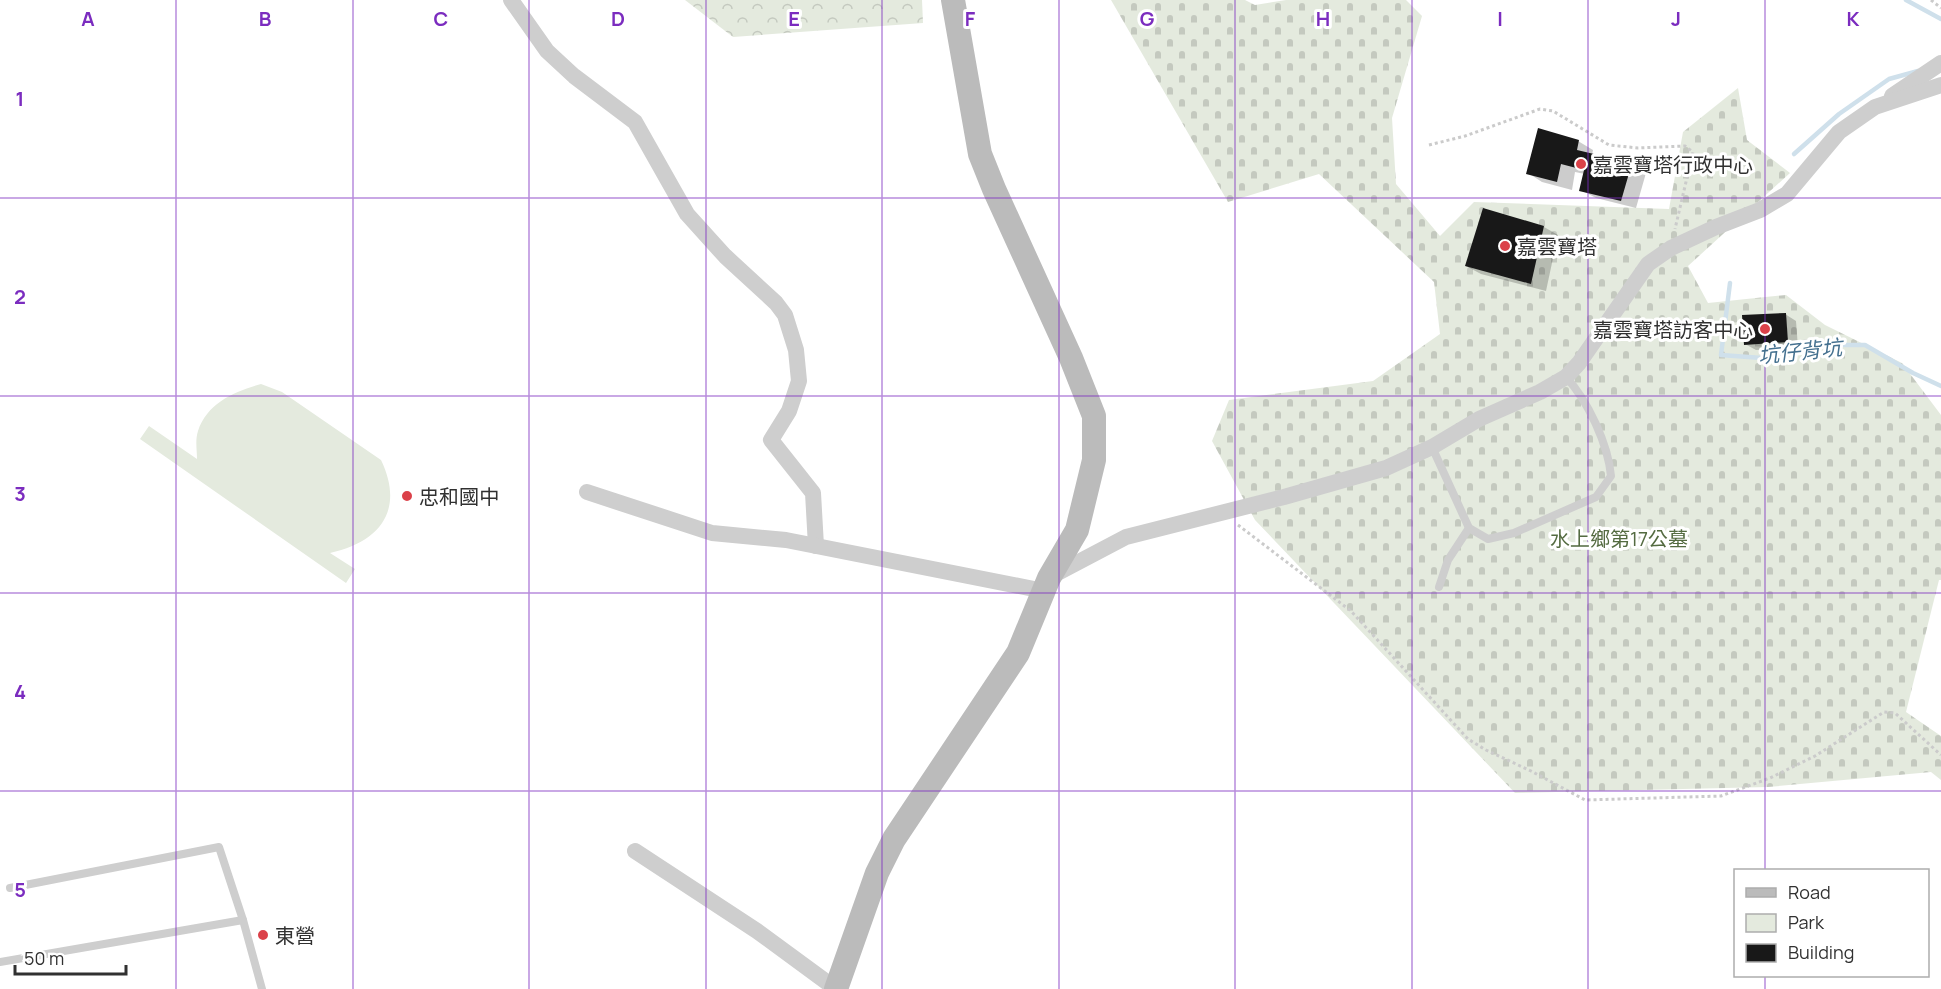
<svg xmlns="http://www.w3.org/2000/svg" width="1941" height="989" font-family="Manrope,'Noto Sans TC',sans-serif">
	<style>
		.green { fill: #e4eade }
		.forest { fill: url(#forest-crowns) }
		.cemetery { fill: url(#cemetery-stones) }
		.shadow { fill: #0003 }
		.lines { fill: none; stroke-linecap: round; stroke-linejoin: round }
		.stream { stroke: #cfe0eb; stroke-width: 4.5 }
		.building { fill: #181818 }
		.path { stroke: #cbcbcb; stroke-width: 3; stroke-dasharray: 3 3; stroke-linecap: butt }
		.lane { stroke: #cecece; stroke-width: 8 }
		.street { stroke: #cecece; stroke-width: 16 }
		.secondary { stroke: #bbb; stroke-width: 24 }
		.grid { fill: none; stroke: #7b2cbf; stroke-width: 1.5; stroke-opacity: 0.55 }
		.poi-dot { fill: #db4149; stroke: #fff; stroke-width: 2 }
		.labels { text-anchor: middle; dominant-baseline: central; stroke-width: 6; stroke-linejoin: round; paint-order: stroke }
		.poi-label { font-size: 20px; fill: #313131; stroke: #fff; text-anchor: start }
		.park-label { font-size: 20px; fill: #546b41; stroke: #fff }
		.water-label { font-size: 21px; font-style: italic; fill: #44708f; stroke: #fff }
		.grid-label { font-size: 20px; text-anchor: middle; font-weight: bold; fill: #7b2cbf; stroke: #fff; stroke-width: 6; stroke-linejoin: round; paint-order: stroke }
	</style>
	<defs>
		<pattern id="forest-crowns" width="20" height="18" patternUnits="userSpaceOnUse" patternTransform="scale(1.5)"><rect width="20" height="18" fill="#e4eade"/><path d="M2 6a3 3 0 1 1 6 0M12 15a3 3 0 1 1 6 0" fill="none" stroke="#c4c9bf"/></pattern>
		<pattern id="cemetery-stones" width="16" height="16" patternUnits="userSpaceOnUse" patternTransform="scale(1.5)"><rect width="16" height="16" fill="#e4eade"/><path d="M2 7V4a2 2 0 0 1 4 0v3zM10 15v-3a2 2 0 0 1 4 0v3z" fill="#c4c9bf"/></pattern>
	</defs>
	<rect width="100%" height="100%" fill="#fff"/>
	<!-- green -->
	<path class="green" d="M261 384 282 392 381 460C405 510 380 542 330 553L355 569 346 583 140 439 149 426 197 459C197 450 195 440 198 431 207 403 235 391 261 384Z"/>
	<!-- forest -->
	<polygon class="forest" points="685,0 922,0 923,23 733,37"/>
	<!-- cemetery -->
	<polygon class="cemetery" points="1111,0 1245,0 1255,5 1286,0 1406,0 1422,16 1392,118 1396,184 1440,236 1474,202 1669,209 1683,132 1738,88 1747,140 1790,173 1688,266 1708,303 1786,295 1825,325 1902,363 1941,415 1941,580 1939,580 1906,712 1941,736 1941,780 1931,772 1768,787 1515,793 1255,520 1212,441 1229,400 1373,381 1440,334 1434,282 1319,174 1228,202"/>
	<!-- shadow -->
	<g class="shadow">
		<polygon points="1578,141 1593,150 1592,155 1632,165 1646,173 1636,208 1596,198 1581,190 1585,174 1575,172 1572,190 1542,182 1528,173"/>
		<polygon points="1484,210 1544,227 1558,235 1546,291 1481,274 1466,266"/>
		<polygon points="1785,314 1796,321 1798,348 1756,350 1745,344"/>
	</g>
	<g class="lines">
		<!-- stream -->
		<g class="stream">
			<polyline points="1906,0 1941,19"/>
			<polyline points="1794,154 1839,114 1889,79 1918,71"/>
			<polyline points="1730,283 1721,355 1762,358 1826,345 1865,345 1913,373 1941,386"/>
		</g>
	</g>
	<!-- building -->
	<g class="building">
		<polygon points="1538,128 1579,140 1577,150 1632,163 1621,201 1579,191 1584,170 1561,164 1557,182 1526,174"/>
		<polygon points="1483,208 1544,226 1531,284 1465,266"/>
		<polygon points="1786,313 1788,342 1744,345 1742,315"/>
	</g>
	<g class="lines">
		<!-- path -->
		<g class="path">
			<polyline points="1931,0 1941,8"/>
			<polyline points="1429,145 1465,136 1540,109 1553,111 1609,145 1638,148 1685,146 1693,152 1675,229"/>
			<polyline points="1238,525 1351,611 1468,739 1486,750 1531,771 1585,800 1721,796 1770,778 1815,756 1884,712 1895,713 1941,755"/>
		</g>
		<!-- lane -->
		<g class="lane">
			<path d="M1432 447 1469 528 1488 539 1514 533 1596 497 1611 476C1608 444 1588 401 1566 377"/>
			<polyline points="1439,587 1448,560 1469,528"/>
			<polyline points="10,888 219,847 243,920"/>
			<polyline points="0,962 243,920 262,989"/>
		</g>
		<!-- street -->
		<g class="street">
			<polyline points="511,0 547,51 574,76 635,122 687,214 725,256 776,303 785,315 796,350 799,381 789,411 771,440 813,493 816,546"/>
			<polyline points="1892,96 1941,63"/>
			<polyline points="587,492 712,533 786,540 1044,591"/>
			<polyline points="1050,577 1126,537 1284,497 1386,468 1432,447 1479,419 1540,392 1566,377 1579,363 1648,264 1671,248 1716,227 1760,210 1787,194 1839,132 1875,107 1941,85"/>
			<polyline points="635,851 757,931 836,989"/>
		</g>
		<!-- secondary -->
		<polyline class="secondary" points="836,989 877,873 894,839 1018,653 1049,578 1077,530 1094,460 1094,416 1071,358 994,189 980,154 953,0"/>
	</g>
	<!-- grid -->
	<path class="grid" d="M176 0V989M353 0V989M529 0V989M706 0V989M882 0V989M1059 0V989M1235 0V989M1412 0V989M1588 0V989M1765 0V870M0 198H1941M0 396H1941M0 593H1941M0 791H1941M1765 976V989"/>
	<!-- markers -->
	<g class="poi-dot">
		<circle cx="1581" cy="164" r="6"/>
		<circle cx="1505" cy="246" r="6"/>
		<circle cx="1765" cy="329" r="6"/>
		<circle cx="407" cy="496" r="6"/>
		<circle cx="263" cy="935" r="6"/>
	</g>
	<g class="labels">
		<!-- poi labels -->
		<g class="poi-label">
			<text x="1593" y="164">嘉雲寶塔行政中心</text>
			<text x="1517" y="246">嘉雲寶塔</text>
			<text x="1753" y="329" text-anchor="end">嘉雲寶塔訪客中心</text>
			<text x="419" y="496">忠和國中</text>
			<text x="275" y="935">東營</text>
		</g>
		<!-- park labels -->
		<g class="park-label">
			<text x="1619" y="538">水上鄉第17公墓</text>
		</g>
		<!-- water labels -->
		<g class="water-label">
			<text transform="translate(1800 351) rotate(-6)">坑仔背坑</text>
		</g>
	</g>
	<g class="grid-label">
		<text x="88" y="26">A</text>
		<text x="265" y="26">B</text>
		<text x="441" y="26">C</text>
		<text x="618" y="26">D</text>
		<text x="794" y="26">E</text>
		<text x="970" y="26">F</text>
		<text x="1147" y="26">G</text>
		<text x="1323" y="26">H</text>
		<text x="1500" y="26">I</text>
		<text x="1676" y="26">J</text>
		<text x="1853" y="26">K</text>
		<text x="20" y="106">1</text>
		<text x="20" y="304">2</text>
		<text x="20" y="501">3</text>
		<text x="20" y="699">4</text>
		<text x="20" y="897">5</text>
	</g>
	<!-- legend -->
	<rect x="1734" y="869" width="195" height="108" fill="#ffffff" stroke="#adadad" stroke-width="1.5"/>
	<rect x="1746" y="888" width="30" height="9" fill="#bbbbbb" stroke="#adadad" stroke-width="1.5"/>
	<text x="1788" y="899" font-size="18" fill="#313131">Road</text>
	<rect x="1746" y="914" width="30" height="18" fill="#e4eade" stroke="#adadad" stroke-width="1.5"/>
	<text x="1788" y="929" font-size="18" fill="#313131">Park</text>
	<rect x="1746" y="944" width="30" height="18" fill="#181818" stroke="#adadad" stroke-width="1.5"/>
	<text x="1788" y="959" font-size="18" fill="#313131">Building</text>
	<!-- scale -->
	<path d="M15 965v9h111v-9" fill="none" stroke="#313131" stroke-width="3"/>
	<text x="24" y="965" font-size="18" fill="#313131" stroke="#ffffff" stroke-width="4.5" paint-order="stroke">50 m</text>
</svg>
